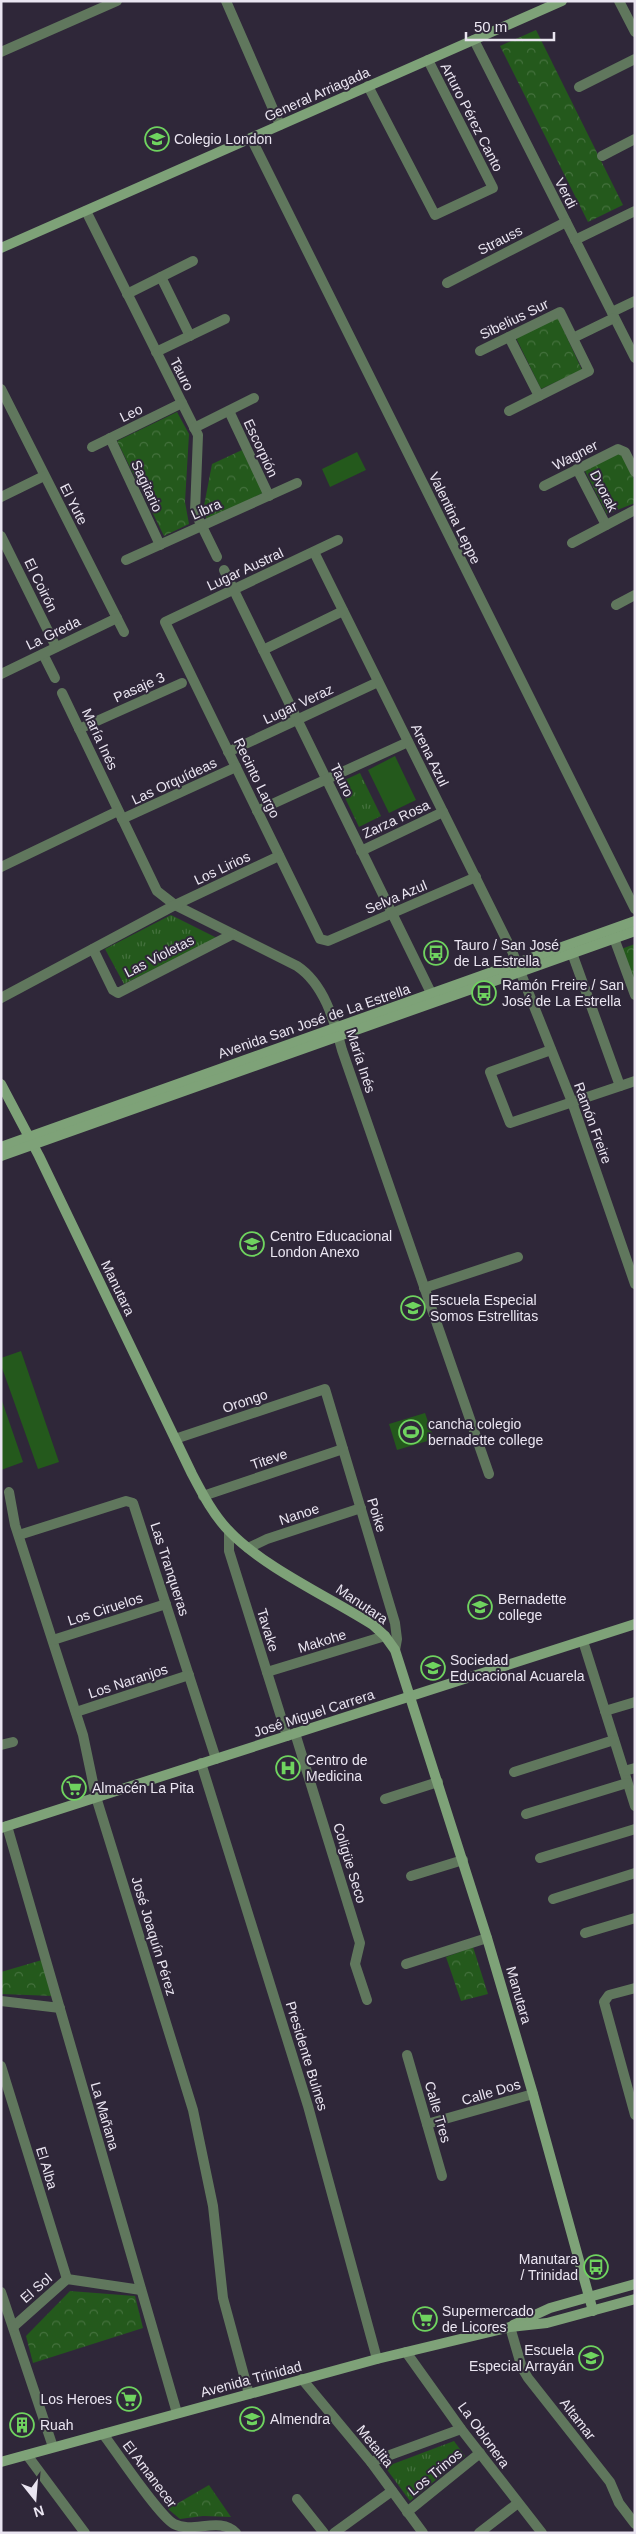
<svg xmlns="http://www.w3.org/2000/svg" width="636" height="2534" font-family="Helvetica,sans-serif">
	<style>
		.grass { fill: url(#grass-tufts) }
		.forest { fill: url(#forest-crowns) }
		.pitch { fill: #24591c }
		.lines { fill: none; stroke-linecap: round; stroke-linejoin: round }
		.street { stroke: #60775d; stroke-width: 10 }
		.secondary { stroke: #7ea278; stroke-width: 10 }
		.labels { text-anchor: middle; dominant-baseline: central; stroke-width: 4; stroke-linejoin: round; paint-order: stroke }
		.street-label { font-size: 14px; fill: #eae5f1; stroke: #2f2739 }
		.poi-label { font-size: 14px; fill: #eae5f1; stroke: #2f2739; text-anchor: start }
	</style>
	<defs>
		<pattern id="grass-tufts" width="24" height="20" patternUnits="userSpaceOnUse" patternTransform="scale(1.25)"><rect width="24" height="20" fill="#24591c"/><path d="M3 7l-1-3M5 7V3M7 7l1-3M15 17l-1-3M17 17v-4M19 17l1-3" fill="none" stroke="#44713d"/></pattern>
		<pattern id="forest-crowns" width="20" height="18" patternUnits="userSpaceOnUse" patternTransform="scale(1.25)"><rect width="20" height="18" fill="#24591c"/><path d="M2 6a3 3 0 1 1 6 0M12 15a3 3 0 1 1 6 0" fill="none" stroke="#44713d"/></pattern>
	</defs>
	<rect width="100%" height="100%" fill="#2f2739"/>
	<!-- grass -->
	<g class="grass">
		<polygon points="360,773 381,816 359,827 338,783"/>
		<polygon points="171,915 217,938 124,984 105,949"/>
		<polygon points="454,2441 465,2456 410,2501 385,2467"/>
	</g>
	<!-- forest -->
	<g class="forest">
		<polygon points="536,30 623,205 588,222 500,46"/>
		<polygon points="558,318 582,370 541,389 516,338"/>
		<polygon points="177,412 189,434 185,502 189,524 164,536 117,441"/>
		<polygon points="242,450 263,493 207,520 203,511 212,464"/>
		<polygon points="617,453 622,455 635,481 635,503 607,514 585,471"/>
		<polygon points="635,944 635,986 621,949"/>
		<polygon points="473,1947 488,1994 461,2001 446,1957"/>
		<polygon points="42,1960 53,1996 1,1994 1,1972"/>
		<polygon points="70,2291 135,2296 143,2328 33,2363 26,2336"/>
		<polygon points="209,2485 231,2517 203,2516 180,2519 168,2509"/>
	</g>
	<!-- pitch -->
	<g class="pitch">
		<polygon points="357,452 366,470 330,487 322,469"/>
		<polygon points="395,756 416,800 389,813 368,770"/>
		<polygon points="21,1351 59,1462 38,1469 1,1365 1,1358"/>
		<polygon points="1,1398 23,1462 1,1470"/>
		<polygon points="425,1413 434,1439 397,1450 389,1424"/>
	</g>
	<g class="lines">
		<!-- street -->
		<g class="street">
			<polyline points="226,1 280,125"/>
			<polyline points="619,1 635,32"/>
			<polyline points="474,40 635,358"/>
			<polyline points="1,52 117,1"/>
			<polyline points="368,86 435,215 493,188 428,60"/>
			<polyline points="579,87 635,59"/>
			<polyline points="251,138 635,909"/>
			<polyline points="602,156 635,139"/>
			<polyline points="86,211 198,435 195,512 217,557"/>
			<polyline points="575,240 635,211"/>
			<polyline points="161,277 190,336"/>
			<polyline points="447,283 566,222"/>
			<polyline points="127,294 193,261"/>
			<polyline points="612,312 635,301"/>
			<polyline points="509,337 539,396"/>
			<polyline points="573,338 614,318"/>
			<polyline points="480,351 560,312 589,371 509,411"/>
			<polyline points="156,352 225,319"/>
			<polyline points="1,389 124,632"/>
			<polyline points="229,411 269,496"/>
			<polyline points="194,428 254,398"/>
			<polyline points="110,438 160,545"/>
			<polyline points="92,447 182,403"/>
			<polyline points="577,469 606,525"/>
			<polyline points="544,486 618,449 625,452 635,472"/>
			<polyline points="1,497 44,476"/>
			<polyline points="1,536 56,647"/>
			<polyline points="338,540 165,622 320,939 328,941 476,877"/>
			<polyline points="572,543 635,510"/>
			<polyline points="314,552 512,951 572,1102 635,1284"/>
			<polyline points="126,560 297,483"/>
			<polyline points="224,570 435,1001"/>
			<polyline points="616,605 635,595"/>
			<polyline points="263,650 343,611"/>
			<polyline points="43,654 55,678"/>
			<polyline points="1,674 117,618"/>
			<path d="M62 693 157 891 175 905 297 966C324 984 334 1020 342 1050L489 1474"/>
			<polyline points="79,729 182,683"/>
			<polyline points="228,752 378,682"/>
			<polyline points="257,811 408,742"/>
			<polyline points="122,819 236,767"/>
			<polyline points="361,851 443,812"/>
			<polyline points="1,867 118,811"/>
			<polyline points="614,938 635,995"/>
			<polyline points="93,949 113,990 118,993 233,934"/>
			<polyline points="572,953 620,1086"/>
			<polyline points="1,998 175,905 279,856"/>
			<polyline points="551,1050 490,1072 510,1123 635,1081"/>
			<polyline points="424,1288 518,1257"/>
			<polyline points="175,1439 325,1389 395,1623 397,1639 395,1650"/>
			<polyline points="9,1492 15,1525 83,1735 96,1797 193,2110 213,2206 223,2298 249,2394"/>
			<polyline points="203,1496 343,1449"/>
			<polyline points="229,1531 229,1551 287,1736"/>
			<polyline points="19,1535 126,1501 133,1503 216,1759"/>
			<polyline points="248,1548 267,1539 361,1508"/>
			<polyline points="53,1640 166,1604"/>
			<polyline points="583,1641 635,1806"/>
			<polyline points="267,1672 385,1636"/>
			<polyline points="605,1711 635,1702"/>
			<polyline points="76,1712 189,1675"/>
			<polyline points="295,1733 360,1943 355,1964 367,2000"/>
			<polyline points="1,1745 13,1742"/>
			<polyline points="201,1763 308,2106 377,2359"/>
			<polyline points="624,1771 635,1768"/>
			<polyline points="514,1772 614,1740"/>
			<polyline points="385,1799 438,1782"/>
			<polyline points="526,1814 627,1783"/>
			<polyline points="7,1826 177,2413"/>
			<polyline points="540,1858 635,1829"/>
			<polyline points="411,1876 463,1860"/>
			<polyline points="553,1899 635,1873"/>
			<polyline points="585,1933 635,1918"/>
			<polyline points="406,1964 487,1938"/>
			<polyline points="635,1988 609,1995 604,2002 635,2115"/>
			<polyline points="1,2001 60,2008"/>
			<polyline points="407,2055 442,2176"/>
			<polyline points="1,2066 67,2279"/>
			<polyline points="427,2124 533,2094"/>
			<polyline points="1,2292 53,2447"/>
			<polyline points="13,2327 67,2279 141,2290"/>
			<polyline points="510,2327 522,2368 528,2378 610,2482 619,2503 635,2524"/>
			<polyline points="406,2352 461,2429 542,2533"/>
			<polyline points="302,2379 371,2462 423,2533"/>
			<path d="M103 2434C116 2451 159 2516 174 2524 193 2534 220 2516 236 2533"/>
			<polyline points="27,2455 85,2533"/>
			<polyline points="371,2462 461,2429"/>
			<polyline points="297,2499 324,2533"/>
			<polyline points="407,2512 480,2453"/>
			<polyline points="334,2533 392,2491"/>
			<polyline points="479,2533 518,2503"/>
		</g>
		<!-- secondary -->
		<g class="secondary">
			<polyline points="1,248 562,1"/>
			<path d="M1 1084 39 1156 192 1474C203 1495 214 1516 230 1532 265 1568 329 1597 373 1625L385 1636 395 1650 487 1938 533 2094 593 2311"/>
			<polyline points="1,1147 635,921"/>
			<polyline points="1,1156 635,931"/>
			<polyline points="1,1828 635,1624"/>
			<polyline points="513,2325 550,2308 635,2284"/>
			<polyline points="1,2462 377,2359 510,2327 547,2323 635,2299"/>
		</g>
	</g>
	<!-- icons -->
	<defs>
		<g id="school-ring" transform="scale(1.25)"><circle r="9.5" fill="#2f2739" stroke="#6fd35f" stroke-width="1.5"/><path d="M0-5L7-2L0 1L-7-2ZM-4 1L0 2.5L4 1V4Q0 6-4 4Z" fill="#6fd35f"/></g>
		<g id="bus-ring" transform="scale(1.25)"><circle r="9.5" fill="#2f2739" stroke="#6fd35f" stroke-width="1.5"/><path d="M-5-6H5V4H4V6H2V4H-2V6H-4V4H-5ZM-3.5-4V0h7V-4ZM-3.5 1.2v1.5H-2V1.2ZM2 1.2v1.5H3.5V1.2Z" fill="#6fd35f"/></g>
		<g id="stadium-ring" transform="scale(1.25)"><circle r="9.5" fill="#2f2739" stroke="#6fd35f" stroke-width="1.5"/><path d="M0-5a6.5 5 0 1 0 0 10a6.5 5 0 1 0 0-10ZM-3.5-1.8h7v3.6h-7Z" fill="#6fd35f"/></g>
		<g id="hospital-ring" transform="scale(1.25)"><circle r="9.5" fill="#2f2739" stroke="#6fd35f" stroke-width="1.5"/><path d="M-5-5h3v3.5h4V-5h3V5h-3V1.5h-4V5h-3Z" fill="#6fd35f"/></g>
		<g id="supermarket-ring" transform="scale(1.25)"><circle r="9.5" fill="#2f2739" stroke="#6fd35f" stroke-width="1.5"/><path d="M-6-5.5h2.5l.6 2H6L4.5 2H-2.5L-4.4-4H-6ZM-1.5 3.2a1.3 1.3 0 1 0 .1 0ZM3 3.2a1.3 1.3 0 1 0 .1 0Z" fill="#6fd35f"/></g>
		<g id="building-ring" transform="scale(1.25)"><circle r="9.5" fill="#2f2739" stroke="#6fd35f" stroke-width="1.5"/><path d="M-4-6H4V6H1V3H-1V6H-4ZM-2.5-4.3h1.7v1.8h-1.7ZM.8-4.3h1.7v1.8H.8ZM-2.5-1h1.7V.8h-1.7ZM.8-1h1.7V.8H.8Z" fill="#6fd35f"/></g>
	</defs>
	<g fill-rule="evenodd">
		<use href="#school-ring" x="157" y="139"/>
		<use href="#bus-ring" x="436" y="953"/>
		<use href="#bus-ring" x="484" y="993"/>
		<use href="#school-ring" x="252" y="1244"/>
		<use href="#school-ring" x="413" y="1308"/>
		<use href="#stadium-ring" x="411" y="1432"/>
		<use href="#school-ring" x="480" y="1607"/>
		<use href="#school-ring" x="433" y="1668"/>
		<use href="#hospital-ring" x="288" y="1768"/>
		<use href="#supermarket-ring" x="74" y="1788"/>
		<use href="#bus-ring" x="596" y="2267"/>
		<use href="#supermarket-ring" x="425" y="2319"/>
		<use href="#school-ring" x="591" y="2358"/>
		<use href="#supermarket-ring" x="129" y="2399"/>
		<use href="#school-ring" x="252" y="2419"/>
		<use href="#building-ring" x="22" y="2425"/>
	</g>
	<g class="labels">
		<!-- street labels -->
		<g class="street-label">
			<text transform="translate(317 94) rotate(-24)">General Arriagada</text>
			<text transform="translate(472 117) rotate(63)">Arturo Pérez Canto</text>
			<text transform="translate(566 193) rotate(63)">Verdi</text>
			<text transform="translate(500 240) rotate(-27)">Strauss</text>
			<text transform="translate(514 319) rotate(-26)">Sibelius Sur</text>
			<text transform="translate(182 374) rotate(63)">Tauro</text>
			<text transform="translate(131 413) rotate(-26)">Leo</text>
			<text transform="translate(261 448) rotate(65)">Escorpión</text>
			<text transform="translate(575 455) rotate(-27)">Wagner</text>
			<text transform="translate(147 486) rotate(65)">Sagitario</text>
			<text transform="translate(604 491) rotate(63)">Dvorak</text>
			<text transform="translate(74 504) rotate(63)">El Yute</text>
			<text transform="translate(206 509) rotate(-24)">Libra</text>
			<text transform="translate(455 518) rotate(64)">Valentina Leppe</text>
			<text transform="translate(245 569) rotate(-25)">Lugar Austral</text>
			<text transform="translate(41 585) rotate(64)">El Coirón</text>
			<text transform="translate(53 633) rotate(-26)">La Greda</text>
			<text transform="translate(139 687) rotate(-24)">Pasaje 3</text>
			<text transform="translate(298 704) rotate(-25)">Lugar Veraz</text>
			<text transform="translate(100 739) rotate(65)">María Inés</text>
			<text transform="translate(430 755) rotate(64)">Arena Azul</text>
			<text transform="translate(257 778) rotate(64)">Recinto Largo</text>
			<text transform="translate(342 780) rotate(64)">Tauro</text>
			<text transform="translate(174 781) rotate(-25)">Las Orquídeas</text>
			<text transform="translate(396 819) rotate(-25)">Zarza Rosa</text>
			<text transform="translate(222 868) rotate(-25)">Los Lirios</text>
			<text transform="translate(396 897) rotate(-23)">Selva Azul</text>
			<text transform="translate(159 956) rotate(-27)">Las Violetas</text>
			<text transform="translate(314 1021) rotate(-19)">Avenida San José de La Estrella</text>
			<text transform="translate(361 1061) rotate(72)">María Inés</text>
			<text transform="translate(593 1123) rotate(70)">Ramón Freire</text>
			<text transform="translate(118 1288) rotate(64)">Manutara</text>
			<text transform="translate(245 1401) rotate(-19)">Orongo</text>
			<text transform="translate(269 1459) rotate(-19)">Titeve</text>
			<text transform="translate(299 1514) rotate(-18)">Nanoe</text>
			<text transform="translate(377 1515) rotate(73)">Poike</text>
			<text transform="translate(170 1569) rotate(72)">Las Tranqueras</text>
			<text transform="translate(362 1604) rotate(34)">Manutara</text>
			<text transform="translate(105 1609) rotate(-18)">Los Ciruelos</text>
			<text transform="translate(268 1630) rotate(73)">Tavake</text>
			<text transform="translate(322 1641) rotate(-17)">Makohe</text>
			<text transform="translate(128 1681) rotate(-18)">Los Naranjos</text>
			<text transform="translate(314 1713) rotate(-18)">José Miguel Carrera</text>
			<text transform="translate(350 1863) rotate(73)">Coligüe Seco</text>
			<text transform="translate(154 1936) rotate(73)">José Joaquín Pérez</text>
			<text transform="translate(519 1995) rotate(74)">Manutara</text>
			<text transform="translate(307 2056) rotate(73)">Presidente Bulnes</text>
			<text transform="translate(491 2092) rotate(-16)">Calle Dos</text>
			<text transform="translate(438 2112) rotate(74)">Calle Tres</text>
			<text transform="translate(105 2116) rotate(74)">La Mañana</text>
			<text transform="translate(47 2168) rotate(73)">El Alba</text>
			<text transform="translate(36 2288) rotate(-41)">El Sol</text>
			<text transform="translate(251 2379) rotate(-15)">Avenida Trinidad</text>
			<text transform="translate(578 2419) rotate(52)">Altamar</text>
			<text transform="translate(484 2435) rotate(54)">La Oblonera</text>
			<text transform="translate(375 2446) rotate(51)">Metalita</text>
			<text transform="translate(435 2472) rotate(-39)">Los Trinos</text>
			<text transform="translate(150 2474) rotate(53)">El Amanecer</text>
		</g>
		<!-- poi labels -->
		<g class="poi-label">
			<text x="174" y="139">Colegio London</text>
			<text x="454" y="945">Tauro / San José<tspan x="454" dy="16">de La Estrella</tspan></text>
			<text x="502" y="985">Ramón Freire / San<tspan x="502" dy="16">José de La Estrella</tspan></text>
			<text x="270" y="1236">Centro Educacional<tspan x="270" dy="16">London Anexo</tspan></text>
			<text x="430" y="1300">Escuela Especial<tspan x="430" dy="16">Somos Estrellitas</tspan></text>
			<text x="428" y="1424">cancha colegio<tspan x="428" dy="16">bernadette college</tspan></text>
			<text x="498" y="1599">Bernadette<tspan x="498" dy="16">college</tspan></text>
			<text x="450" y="1660">Sociedad<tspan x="450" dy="16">Educacional Acuarela</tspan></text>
			<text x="306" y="1760">Centro de<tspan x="306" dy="16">Medicina</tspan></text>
			<text x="92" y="1788">Almacén La Pita</text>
			<text x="578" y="2259" text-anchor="end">Manutara<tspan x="578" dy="16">/ Trinidad</tspan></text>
			<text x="442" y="2311">Supermercado<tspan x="442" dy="16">de Licores</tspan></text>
			<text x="574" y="2350" text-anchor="end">Escuela<tspan x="574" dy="16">Especial Arrayán</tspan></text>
			<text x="112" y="2399" text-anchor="end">Los Heroes</text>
			<text x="270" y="2419">Almendra</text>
			<text x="40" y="2425">Ruah</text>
		</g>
	</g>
	<!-- border -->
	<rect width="636" height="2534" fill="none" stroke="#eae5f1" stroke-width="5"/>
	<!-- north arrow -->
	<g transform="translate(35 2499) rotate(163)" stroke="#2f2739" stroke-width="4" paint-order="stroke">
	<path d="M0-4L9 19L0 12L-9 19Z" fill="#eae5f1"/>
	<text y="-8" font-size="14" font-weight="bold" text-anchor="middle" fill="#eae5f1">N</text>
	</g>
	<!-- scale -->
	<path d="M466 32v8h88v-8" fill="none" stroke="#eae5f1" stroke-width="2.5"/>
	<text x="474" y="32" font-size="15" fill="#eae5f1" stroke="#2f2739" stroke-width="4" paint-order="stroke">50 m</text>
</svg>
